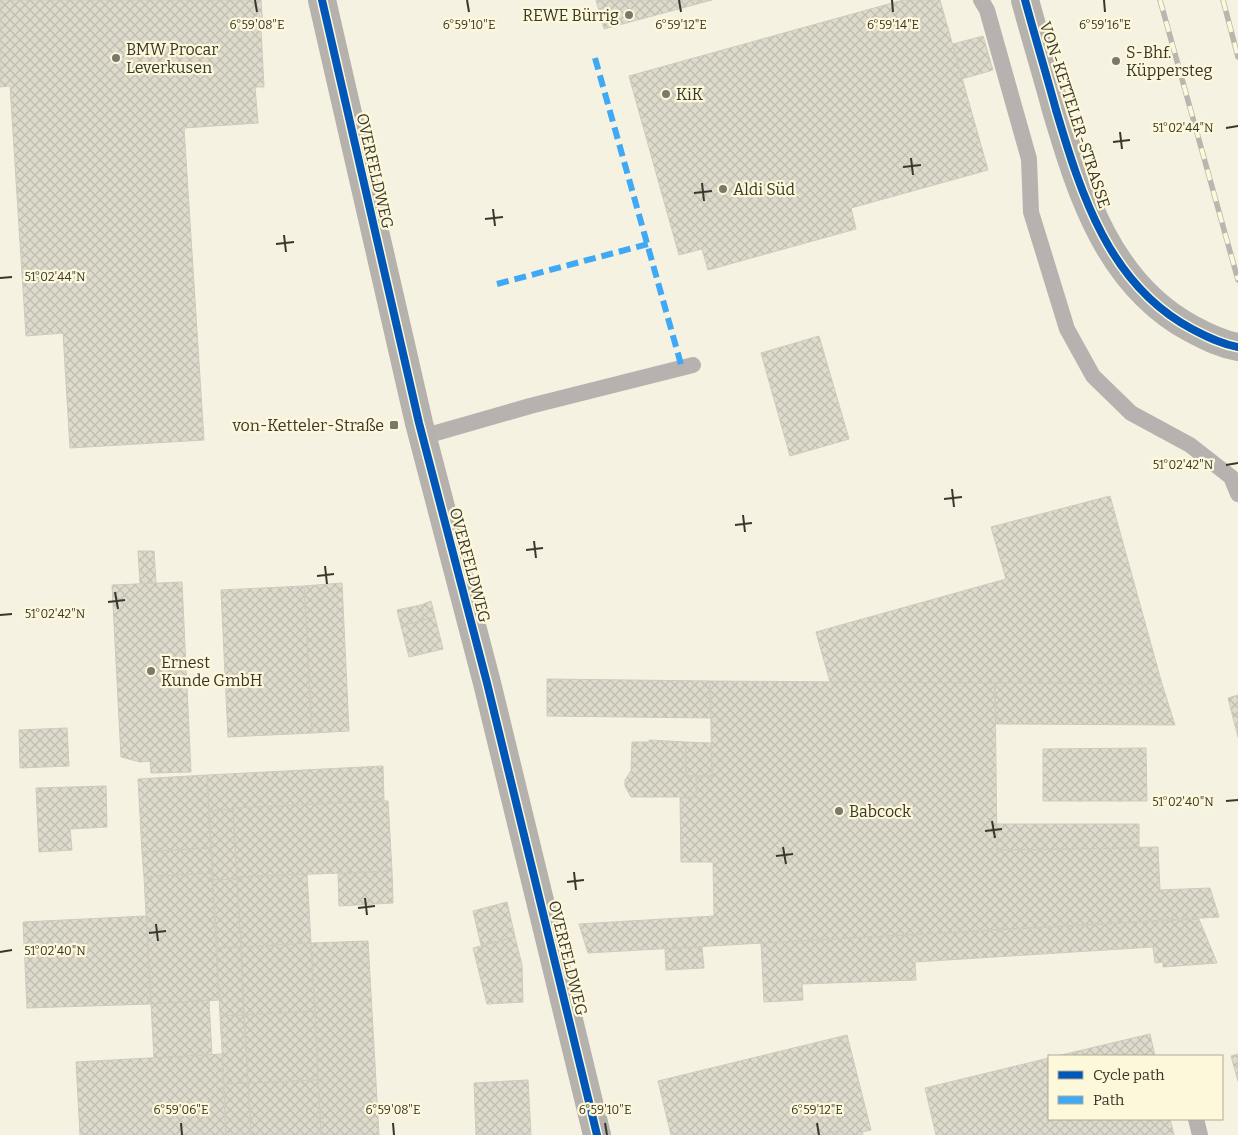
<svg xmlns="http://www.w3.org/2000/svg" width="1238" height="1135" font-family="Bitter,serif">
	<style>
		.building { fill: url(#building-cross-hatch); stroke: #cecbbe }
		.lines { fill: none; stroke-linecap: round; stroke-linejoin: round }
		.lane { stroke: #b7b2b0; stroke-width: 16 }
		.secondary { stroke: #b5b1ac; stroke-width: 28 }
		.rail-casing { stroke: #bab6af; stroke-width: 5.5 }
		.rail { stroke: #fef8da; stroke-width: 4; stroke-dasharray: 11; stroke-linecap: butt }
		.quiet { stroke: #3fa9f5; stroke-width: 6; stroke-dasharray: 12 6; stroke-linecap: butt }
		.cycleway-casing { stroke: #fef8da; stroke-width: 11 }
		.cycleway { stroke: #0057b8; stroke-width: 8 }
		.ticks { fill: none; stroke: #39362b; stroke-width: 2 }
		.poi-dot { fill: #7b786b; stroke: #fef8da; stroke-width: 2 }
		.labels { text-anchor: middle; dominant-baseline: central; stroke-width: 4.5; stroke-linejoin: round; paint-order: stroke }
		.poi-label { font-size: 16px; fill: #39362b; stroke: #fef8da; text-anchor: start }
		.street-label { font-size: 16px; fill: #39362b; stroke: #fef8da }
		.ticks-label { font-size: 12px; text-anchor: middle; fill: #39362b; stroke: #fef8da; stroke-width: 4.5; stroke-linejoin: round; paint-order: stroke }
	</style>
	<defs>
		<pattern id="building-cross-hatch" width="8" height="8" patternUnits="userSpaceOnUse" patternTransform="scale(1.25)"><rect width="8" height="8" fill="#dedbcd"/><path d="M0 0l8 8M0 8l8-8" fill="none" stroke="#bfbdb0"/></pattern>
	</defs>
	<rect width="100%" height="100%" fill="#f6f2e2"/>
	<!-- building -->
	<g class="building">
		<polygon points="0,0 261,0 263,28 261,29 264,87 255,87 258,123 184,128 204,440 70,448 63,333 26,336 10,86 0,87"/>
		<polygon points="596,0 712,0 604,29"/>
		<polygon points="903,0 940,0 988,170 851,208 856,229 708,270 702,249 679,255 629,76"/>
		<polygon points="983,36 993,70 962,79 953,44"/>
		<polygon points="819,336 849,439 790,456 761,353"/>
		<polygon points="1110,496 1162,684 830,682 816,632 1006,579 991,527"/>
		<polygon points="138,551 154,551 156,583 140,583"/>
		<polygon points="182,582 191,772 151,773 150,761 140,762 121,757 112,585"/>
		<polygon points="342,583 349,731 312,733 304,586"/>
		<polygon points="304,586 312,733 228,737 221,590"/>
		<polygon points="431,601 435,617 424,620 421,605"/>
		<polygon points="421,605 424,620 401,626 397,610"/>
		<polygon points="435,617 443,649 409,657 401,626"/>
		<polygon points="547,679 710,681 711,718 547,716"/>
		<polygon points="710,681 995,683 997,850 1158,847 1160,890 1210,888 1219,917 588,953 579,924 714,916 713,862 681,862 680,798 696,797 696,776 712,776"/>
		<polygon points="995,683 1162,684 1175,725 996,724"/>
		<polygon points="1238,695 1238,737 1228,698"/>
		<polygon points="67,728 69,766 20,768 19,730"/>
		<polygon points="649,740 686,742 686,776 696,776 696,797 631,797 625,786 625,780 631,771 632,742 649,742"/>
		<polygon points="686,742 711,743 712,776 686,776"/>
		<polygon points="1146,748 1147,801 1043,801 1043,749"/>
		<polygon points="383,766 384,801 209,811 207,775"/>
		<polygon points="207,775 211,848 142,852 138,779"/>
		<polygon points="106,786 107,827 70,829 72,850 39,852 36,788"/>
		<polygon points="384,801 388,801 392,871 236,877 233,808"/>
		<polygon points="233,809 237,879 213,880 209,811"/>
		<polygon points="997,824 1139,824 1139,848 997,850"/>
		<polygon points="211,848 212,873 144,877 142,852"/>
		<polygon points="392,871 393,903 339,906 338,874"/>
		<polygon points="212,873 219,1000 151,1004 144,877"/>
		<polygon points="307,874 311,943 241,947 236,877"/>
		<polygon points="237,879 241,947 217,948 213,880"/>
		<polygon points="507,902 515,937 481,945 473,911"/>
		<polygon points="146,916 151,1004 27,1008 23,922"/>
		<polygon points="1199,919 1217,963 1163,967 1163,962 1155,963 1153,947 915,962 916,980 802,984 803,1000 764,1002 761,943"/>
		<polygon points="515,937 522,965 523,1002 487,1004 473,948"/>
		<polygon points="368,941 379,1135 321,1135 311,943"/>
		<polygon points="311,943 315,1011 244,1015 241,947"/>
		<polygon points="241,947 244,1015 220,1016 217,948"/>
		<polygon points="702,947 704,968 666,970 665,949"/>
		<polygon points="209,1000 212,1056 154,1059 151,1004"/>
		<polygon points="315,1011 318,1080 248,1083 244,1015"/>
		<polygon points="244,1015 248,1083 224,1084 220,1016"/>
		<polygon points="1150,1034 1155,1056 1057,1056"/>
		<polygon points="847,1035 871,1130 862,1132 863,1135 844,1135 842,1130 820,1135 671,1135 658,1081"/>
		<polygon points="222,1054 226,1135 80,1135 76,1062"/>
		<polygon points="1238,1054 1238,1081 1231,1056"/>
		<polygon points="1049,1058 1049,1119 1170,1119 1174,1135 936,1135 925,1088"/>
		<polygon points="318,1080 321,1135 251,1135 248,1083"/>
		<polygon points="528,1080 531,1135 476,1135 474,1083"/>
		<polygon points="248,1083 251,1135 226,1135 224,1084"/>
		<polygon points="842,1130 844,1135 820,1135"/>
	</g>
	<g class="lines">
		<!-- lane -->
		<g class="lane">
			<polyline points="981,0 987,10 1029,159 1031,212 1067,329 1093,376 1131,413 1190,445 1231,477 1238,494"/>
			<polyline points="422,437 530,406 693,365"/>
			<polyline points="1196,1119 1200,1135"/>
		</g>
		<!-- secondary -->
		<g class="secondary">
			<polyline points="322,0 419,423 487,683 597,1135"/>
			<path d="M1025 0C1035 37 1046 73 1056 110 1081 194 1109 285 1192 329 1207 337 1221 344 1238 347"/>
		</g>
		<!-- rail casing -->
		<g class="rail-casing">
			<g id="rail">
				<polyline points="1160,0 1238,280"/>
				<polyline points="1223,0 1238,57"/>
			</g>
		</g>
		<!-- rail -->
		<use href="#rail" class="rail"/>
		<!-- quiet -->
		<g class="quiet">
			<polyline points="595,58 682,368"/>
			<polyline points="497,284 648,244"/>
		</g>
		<!-- cycleway casing -->
		<g class="cycleway-casing">
			<g id="cycleway">
				<polyline points="322,0 419,423 487,683 597,1135"/>
				<path d="M1025 0C1035 37 1046 73 1056 110 1081 194 1109 285 1192 329 1207 337 1221 344 1238 347"/>
			</g>
		</g>
		<!-- cycleway -->
		<use href="#cycleway" class="cycleway"/>
	</g>
	<!-- ticks -->
	<path class="ticks" d="M255 0 257 12M467 0 469 12M679 0 681 12M892 0 893 12M1104 0 1105 12M1226 128 1238 126M1120 132 1122 149M1113 142 1130 140M911 158 913 175M903 167 921 165M702 183 704 201M694 193 712 191M493 209 495 226M485 219 503 217M284 235 286 252M276 244 294 242M0 278 12 277M1226 465 1238 463M952 489 954 507M944 499 962 497M743 515 745 532M735 525 752 523M534 541 536 558M526 550 543 548M325 566 327 584M317 576 334 574M115 592 118 609M108 602 125 600M0 615 12 614M1226 801 1238 800M992 821 995 838M985 831 1002 829M783 847 786 864M776 856 793 854M574 872 576 890M567 882 584 880M365 898 367 915M358 908 375 906M156 924 158 941M149 933 166 931M0 952 12 950M181 1123 182 1135M393 1123 394 1135M605 1123 607 1135M817 1123 819 1135"/>
	<!-- markers -->
	<g class="poi-dot">
		<circle cx="629" cy="15" r="5"/>
		<circle cx="116" cy="58" r="5"/>
		<circle cx="1116" cy="61" r="5"/>
		<circle cx="666" cy="94" r="5"/>
		<circle cx="723" cy="189" r="5"/>
		<rect x="389" y="420" width="10" height="10" rx="2.5"/>
		<circle cx="151" cy="671" r="5"/>
		<circle cx="839" cy="811" r="5"/>
	</g>
	<g class="labels">
		<!-- poi labels -->
		<g class="poi-label">
			<text x="619" y="15" text-anchor="end">REWE Bürrig</text>
			<text x="126" y="49">BMW Procar<tspan x="126" dy="18">Leverkusen</tspan></text>
			<text x="1126" y="52">S-Bhf.<tspan x="1126" dy="18">Küppersteg</tspan></text>
			<text x="676" y="94">KiK</text>
			<text x="733" y="189">Aldi Süd</text>
			<text x="384" y="425" text-anchor="end">von-Ketteler-Straße</text>
			<text x="161" y="662">Ernest<tspan x="161" dy="18">Kunde GmbH</tspan></text>
			<text x="849" y="811">Babcock</text>
		</g>
		<!-- street labels -->
		<g class="street-label">
			<text transform="translate(1075 115) rotate(72)">VON-KETTELER-STRASSE</text>
			<text transform="translate(375 171) rotate(77)">OVERFELDWEG</text>
			<text transform="translate(470 565) rotate(75)">OVERFELDWEG</text>
			<text transform="translate(568 958) rotate(76)">OVERFELDWEG</text>
		</g>
	</g>
	<g class="ticks-label">
		<text x="257" y="29">6°59'08"E</text>
		<text x="469" y="29">6°59'10"E</text>
		<text x="681" y="29">6°59'12"E</text>
		<text x="893" y="29">6°59'14"E</text>
		<text x="1105" y="29">6°59'16"E</text>
		<text x="1183" y="132">51°02'44"N</text>
		<text x="55" y="281">51°02'44"N</text>
		<text x="1183" y="469">51°02'42"N</text>
		<text x="55" y="618">51°02'42"N</text>
		<text x="1183" y="806">51°02'40"N</text>
		<text x="55" y="955">51°02'40"N</text>
		<text x="181" y="1114">6°59'06"E</text>
		<text x="393" y="1114">6°59'08"E</text>
		<text x="605" y="1114">6°59'10"E</text>
		<text x="817" y="1114">6°59'12"E</text>
	</g>
	<!-- legend -->
	<rect x="1048" y="1055" width="175" height="65" fill="#fef8da" stroke="#afaa94"/>
	<rect x="1058" y="1071" width="25" height="8" fill="#0057b8" stroke="#afaa94"/>
	<text x="1093" y="1080" font-size="15" fill="#39362b">Cycle path</text>
	<rect x="1058" y="1096" width="25" height="8" fill="#3fa9f5" stroke="#afaa94"/>
	<text x="1093" y="1105" font-size="15" fill="#39362b">Path</text>
</svg>
